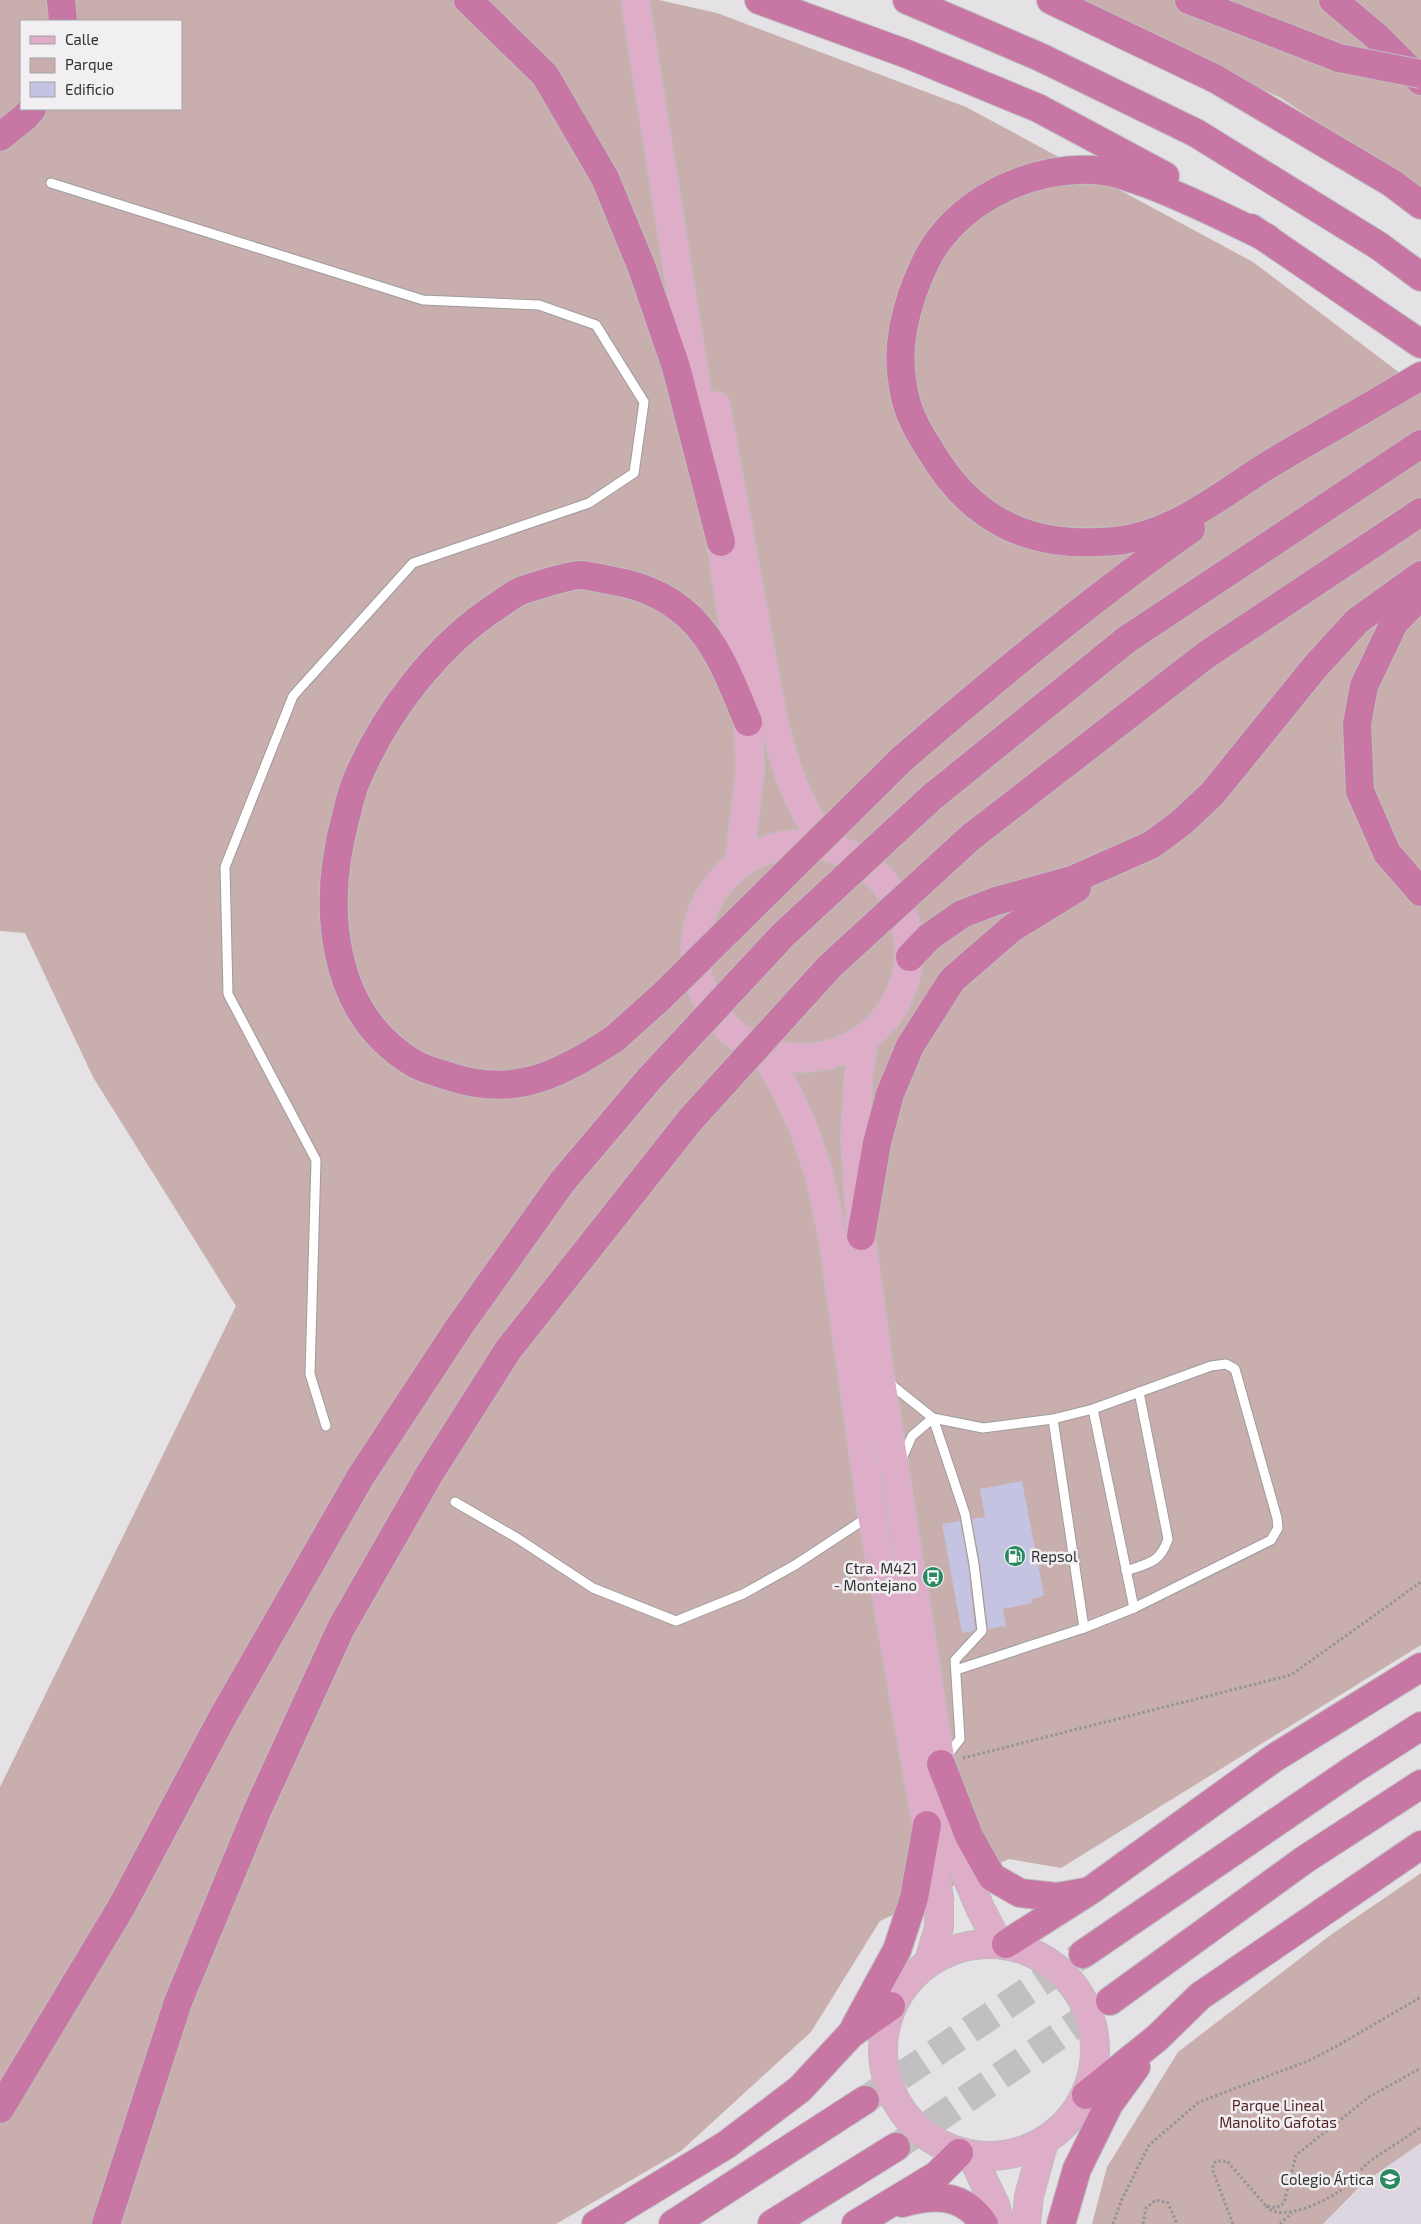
<svg xmlns="http://www.w3.org/2000/svg" width="1421" height="2224" font-family="'Exo 2',sans-serif">
	<style>
		.built { fill: #ddd6e0 }
		.green { fill: #c9aeae; fill-rule: evenodd }
		.building { fill: #c4c4e2 }
		.lines { fill: none; stroke-linecap: round; stroke-linejoin: round }
		.motorway-tunnel { stroke: #c1bfc1; stroke-width: 28; stroke-dasharray: 28 14; stroke-linecap: butt }
		.service-casing { stroke: #9d9b9e; stroke-width: 11 }
		.primary-casing { stroke: #bebdbe; stroke-width: 30 }
		.motorway-casing { stroke: #bebdbe; stroke-width: 30 }
		.path { stroke: #959496; stroke-width: 3; stroke-dasharray: 2.5 2.5; stroke-linecap: butt }
		.service { stroke: #fff; stroke-width: 9 }
		.primary { stroke: #deadc8; stroke-width: 28 }
		.motorway { stroke: #c877a4; stroke-width: 28 }
		.motorway-bridge-casing { stroke: #bebdbe; stroke-width: 30; stroke-linecap: butt }
		.motorway-bridge { stroke: #c877a4; stroke-width: 28 }
		.labels { text-anchor: middle; dominant-baseline: central; stroke-width: 5; stroke-linejoin: round; paint-order: stroke }
		.poi-label { font-size: 15px; fill: #333233; stroke: #f1eff2; text-anchor: end }
		.park-label { font-size: 15px; fill: #56272a; stroke: #f1eff2 }
	</style>
	<rect width="100%" height="100%" fill="#e4e2e5"/>
	<!-- built -->
	<polygon class="built" points="1421,2131 1421,2224 1303,2224"/>
	<!-- green -->
	<g class="green">
		<path d="M0 0H659L717 13 966 107 1253 262 1421 389V1645L1061 1868 1009 1859 880 1921 811 2032 681 2151 556 2224H0V1787L236 1306 93 1077 25 933 0 931ZM21 21H181V109H21Z"/>
		<polygon points="1067,0 1421,0 1421,189 1279,97"/>
		<polygon points="1421,1873 1421,2143 1363,2183 1323,2224 1092,2224 1107,2167 1178,2052 1332,1934"/>
	</g>
	<!-- building -->
	<g class="building">
		<polygon points="1022,1481 1044,1596 1031,1599 1032,1603 1003,1609 1006,1626 988,1629 980,1563 972,1519 985,1517 980,1489"/>
		<polygon points="960,1521 968,1565 975,1629 973,1631 962,1633 942,1524"/>
	</g>
	<g class="lines">
		<!-- motorway-tunnel -->
		<g class="motorway-tunnel">
			<polyline points="865,2100 1083,1954"/>
			<polyline points="896,2147 1110,2001"/>
		</g>
		<!-- service casing -->
		<g class="service-casing">
			<g id="service">
				<polyline points="51,183 423,300 539,305 596,325 644,402 634,473 589,503 413,563 293,696 225,867 228,994 316,1160 310,1374 326,1426"/>
				<polyline points="888,1382 933,1418 983,1428 1053,1419 1093,1409 1211,1366 1226,1364 1235,1369 1277,1518 1278,1528 1271,1540 1134,1608 1084,1628 956,1670"/>
				<polyline points="1093,1409 1134,1608"/>
				<polyline points="933,1418 965,1514 974,1564 982,1631 955,1660 960,1739 946,1757"/>
				<polyline points="1053,1419 1084,1628"/>
				<polyline points="901,1461 912,1436 933,1418"/>
				<polyline points="455,1502 517,1538 593,1588 676,1621 743,1594 795,1565 868,1517"/>
				<path d="M1126 1571C1149 1563 1160 1563 1168 1539L1139 1392"/>
			</g>
		</g>
		<!-- primary casing -->
		<g class="primary-casing">
			<g id="primary">
				<polyline points="635,0 704,436"/>
				<path d="M716 406 772 714C785 768 795 799 826 845"/>
				<polyline points="717,518 748,722 750,770 739,864"/>
				<circle cx="802" cy="951" r="107"/>
				<polyline points="864,1040 859,1071 855,1137 861,1236 880,1375 941,1764 962,1865 980,1908 998,1943"/>
				<polyline points="763,1052 785,1088 803,1127 818,1171 832,1233 872,1515 939,1897 939,1927 929,1961"/>
				<circle cx="989" cy="2050" r="106"/>
				<polyline points="972,2156 996,2207 999,2224"/>
				<polyline points="1026,2224 1029,2196 1044,2142"/>
			</g>
		</g>
		<!-- motorway casing -->
		<g class="motorway-casing">
			<g id="motorway">
				<polyline points="61,0 63,21"/>
				<polyline points="468,0 545,75 605,178 642,268 676,367 721,542"/>
				<polyline points="759,0 907,54 1038,108 1165,176"/>
				<polyline points="907,0 1040,57 1196,133 1379,246 1421,277"/>
				<polyline points="1051,0 1216,79 1392,183 1421,205"/>
				<polyline points="1189,0 1339,58"/>
				<polyline points="1333,0 1376,36 1421,81"/>
				<polyline points="0,137 25,117 32,109"/>
				<polyline points="1251,228 1421,344"/>
				<path d="M1267 238C1230 220 1194 202 1156 187 1136 180 1116 171 1094 170 1033 167 968 196 934 247 924 262 918 278 912 295 902 324 897 355 903 386 906 410 917 430 930 450 973 523 1032 549 1115 541 1175 535 1221 494 1270 464 1320 434 1371 406 1421 376"/>
				<polyline points="1421,595 1394,623 1364,686 1357,724 1360,791 1387,853 1421,892"/>
				<path d="M902 759C995 679 1090 600 1191 529"/>
				<polyline points="932,797 1126,640 1421,444"/>
				<polyline points="971,837 1206,655 1421,512"/>
				<polyline points="910,957 929,937 962,914 996,901 1072,880 1151,845 1181,823 1212,794 1315,667 1357,621 1421,575"/>
				<path d="M614 1039C560 1074 516 1098 451 1077 439 1073 426 1070 415 1064 328 1013 322 904 346 816 349 805 351 794 355 784 383 715 437 644 500 604 507 599 515 593 523 590 535 586 570 575 581 575 592 576 603 579 614 581 645 586 677 601 698 626 722 654 734 689 748 722"/>
				<polyline points="861,1236 877,1143 890,1094 910,1046 952,980 1012,928 1077,888"/>
				<polyline points="941,1764 969,1836 992,1877 1020,1893 1057,1897 1085,1892"/>
				<polyline points="1006,1944 1091,1890 1274,1758 1421,1667"/>
				<polyline points="1083,1954 1354,1769 1421,1726"/>
				<polyline points="1110,2001 1304,1860 1421,1784"/>
				<polyline points="855,2027 897,1950 914,1898 927,1825"/>
				<polyline points="1086,2095 1157,2038 1200,1996 1421,1845"/>
				<polyline points="0,2109 122,1906 222,1718 361,1476 459,1327 562,1182 650,1078"/>
				<path d="M902 2203C934 2194 963 2193 984 2224"/>
				<polyline points="106,2224 178,2002 258,1809 341,1628 430,1473 508,1350 691,1119"/>
				<polyline points="596,2224 726,2145 800,2089 851,2034 891,2006"/>
				<polyline points="673,2224 865,2100"/>
				<polyline points="772,2224 896,2147"/>
				<polyline points="856,2224 937,2175 959,2153"/>
				<polyline points="1061,2224 1077,2169 1109,2104 1136,2067"/>
			</g>
		</g>
		<!-- path -->
		<g class="path">
			<polyline points="963,1758 1291,1675 1421,1582"/>
			<path d="M1266 2206C1280 2224 1330 2200 1345 2187 1354 2180 1360 2169 1369 2162 1386 2150 1404 2139 1421 2127"/>
			<polyline points="1113,2224 1122,2199 1149,2145 1199,2102 1308,2061 1337,2046 1421,1997"/>
			<polyline points="1143,2224 1146,2208 1156,2200 1168,2203 1177,2224"/>
			<polyline points="1233,2224 1213,2171 1213,2164 1216,2161 1227,2161 1266,2206 1276,2208 1284,2203 1296,2155 1369,2097 1421,2068"/>
			<polyline points="1280,2224 1292,2213"/>
		</g>
		<!-- service -->
		<use href="#service" class="service"/>
		<!-- primary -->
		<use href="#primary" class="primary"/>
		<!-- motorway -->
		<use href="#motorway" class="motorway"/>
		<!-- motorway-bridge casing -->
		<g class="motorway-bridge-casing">
			<g id="motorway-bridge">
				<polyline points="1339,58 1421,74"/>
				<polyline points="614,1039 661,997 902,759"/>
				<polyline points="650,1078 783,935 932,797"/>
				<polyline points="691,1119 830,966 971,837"/>
			</g>
		</g>
		<!-- motorway-bridge -->
		<use href="#motorway-bridge" class="motorway-bridge"/>
	</g>
	<!-- icons -->
	<defs>
		<g id="fuel-disc" transform="scale(1.125)"><circle r="9.5" fill="#2b8961" stroke="#f1eff2"/><path d="M-5.5-6h7V0h2V4h1.3V-2.5L3-4.5l.8-.8L6-3V5H2.5V1h-1V6h-7ZM-4.2-4.7v3.2H.2V-4.7Z" fill="#fff"/></g>
		<g id="bus-disc" transform="scale(1.125)"><circle r="9.5" fill="#2b8961" stroke="#f1eff2"/><path d="M-5-6H5V4H4V6H2V4H-2V6H-4V4H-5ZM-3.5-4V0h7V-4ZM-3.5 1.2v1.5H-2V1.2ZM2 1.2v1.5H3.5V1.2Z" fill="#fff"/></g>
		<g id="school-disc" transform="scale(1.125)"><circle r="9.5" fill="#2b8961" stroke="#f1eff2"/><path d="M0-5L7-2L0 1L-7-2ZM-4 1L0 2.5L4 1V4Q0 6-4 4Z" fill="#fff"/></g>
	</defs>
	<g fill-rule="evenodd">
		<use href="#fuel-disc" x="1015" y="1556"/>
		<use href="#bus-disc" x="933" y="1577"/>
		<use href="#school-disc" x="1390" y="2179"/>
	</g>
	<g class="labels">
		<!-- poi labels -->
		<g class="poi-label">
			<text x="1031" y="1556" text-anchor="start">Repsol</text>
			<text x="917" y="1568">Ctra. M421<tspan x="917" dy="17">- Montejano</tspan></text>
			<text x="1374" y="2179">Colegio Ártica</text>
		</g>
		<!-- park labels -->
		<g class="park-label">
			<text x="1278" y="2105">Parque Lineal<tspan x="1278" dy="17">Manolito Gafotas</tspan></text>
		</g>
	</g>
	<!-- legend -->
	<rect x="20" y="20" width="162" height="90" fill="#f1eff2" stroke="#a5a3a6"/>
	<rect x="30" y="36" width="25" height="8" fill="#deadc8" stroke="#a5a3a6"/>
	<text x="65" y="45" font-size="15" fill="#333233">Calle</text>
	<rect x="30" y="58" width="25" height="15" fill="#c9aeae" stroke="#a5a3a6"/>
	<text x="65" y="70" font-size="15" fill="#333233">Parque</text>
	<rect x="30" y="82" width="25" height="15" fill="#c4c4e2" stroke="#a5a3a6"/>
	<text x="65" y="95" font-size="15" fill="#333233">Edificio</text>
</svg>
